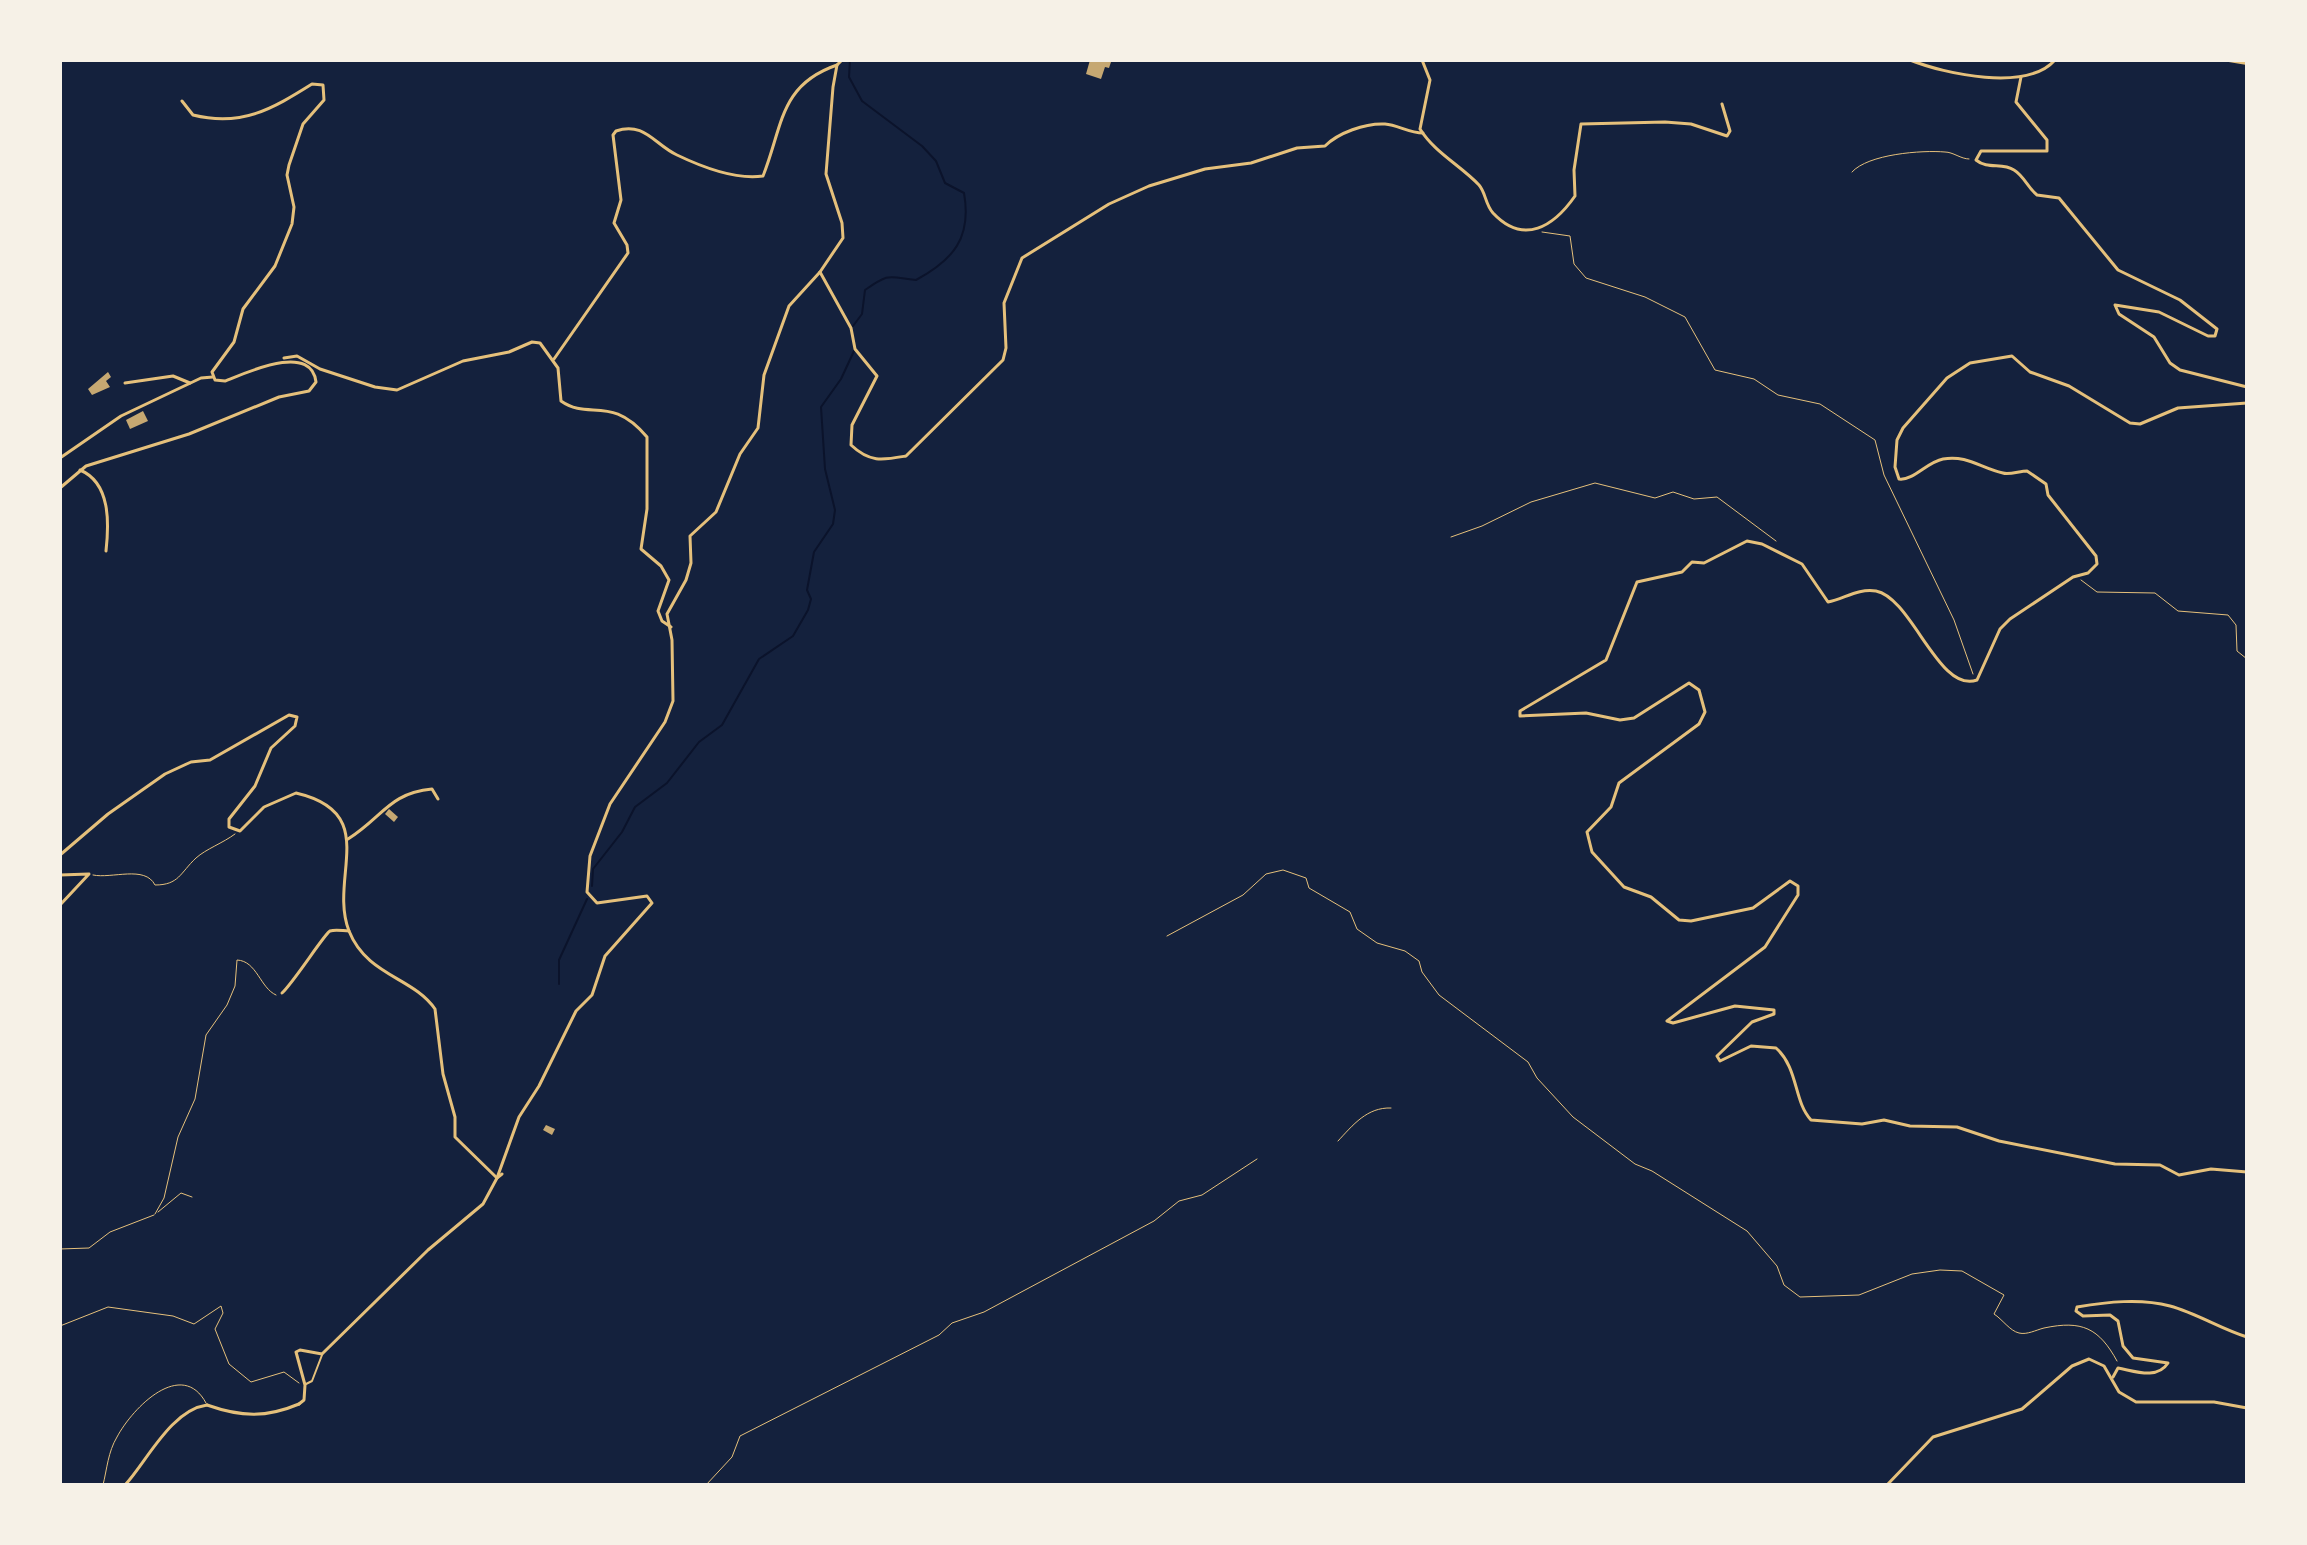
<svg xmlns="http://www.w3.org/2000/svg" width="2307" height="1545" font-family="'Playfair Display',serif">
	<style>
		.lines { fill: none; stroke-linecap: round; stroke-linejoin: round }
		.stream { stroke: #0b132b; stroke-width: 2 }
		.building { fill: #c6a872 }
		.path { stroke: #e5c07b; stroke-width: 1 }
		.service { stroke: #e5c07b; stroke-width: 1 }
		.pedestrian { stroke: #e5c07b; stroke-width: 2 }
		.minor { stroke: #e5c07b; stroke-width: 3 }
		.tertiary { stroke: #e5c07b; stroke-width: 3 }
		.primary { stroke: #e5c07b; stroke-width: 4 }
	</style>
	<rect width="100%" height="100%" fill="#14213d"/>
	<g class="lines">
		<!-- stream -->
		<g class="stream">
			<path d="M850 60 849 77 862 101 922 146 936 161 945 183 964 193C972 238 953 260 916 280 888 277 891 272 865 290L862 314 853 326"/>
			<polyline points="592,886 593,869 622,832 635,807 667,783 699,742 722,725 759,659 793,636 808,610 811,599 807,590 814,552 833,524 835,510 825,469 821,407 841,379 854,351"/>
			<polyline points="559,984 559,960 587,899"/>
		</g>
	</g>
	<!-- building -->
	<g class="building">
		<polygon points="1090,60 1111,62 1109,68 1105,67 1101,79 1086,74"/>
		<polygon points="108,372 111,377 106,381 110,387 92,395 88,389"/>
		<polygon points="143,411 148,421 130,429 126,420"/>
		<polygon points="389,809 398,817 394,822 385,814"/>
		<polygon points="546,1125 555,1129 552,1135 543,1130"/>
	</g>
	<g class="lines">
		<!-- path -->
		<g class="path">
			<path d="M1852 172C1868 154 1922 150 1945 152 1953 152 1961 159 1969 159"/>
			<polyline points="1542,232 1570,236 1574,264 1586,278 1645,297 1685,317 1715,370 1754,379 1778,395 1820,404 1875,440 1884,475 1954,620 1973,674"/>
			<polyline points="1451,537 1482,526 1531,502 1595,483 1655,498 1673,492 1694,499 1717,497 1776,541"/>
			<polyline points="2081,580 2097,592 2155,593 2178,611 2228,615 2236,625 2237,651 2247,659"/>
			<path d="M93 875C112 879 145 865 155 885 179 885 180 873 196 858 206 849 223 843 235 834"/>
			<path d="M1167 936 1243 895 1266 874 1283 870 1306 878 1309 888 1350 912 1357 929 1377 943 1405 951 1419 961 1422 972 1439 995 1528 1062 1537 1078 1573 1117 1635 1164 1652 1171 1747 1231 1777 1266 1784 1285 1800 1297 1859 1295 1912 1274 1940 1270 1962 1271 2004 1295 1994 1314C2002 1319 2010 1331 2019 1333 2027 1335 2036 1330 2044 1328 2082 1320 2099 1328 2117 1361"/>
			<path d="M1338 1141C1353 1125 1367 1107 1391 1108"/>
			<polyline points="158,1212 181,1193 192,1197"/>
			<path d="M155 1214 164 1198 178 1137 195 1099 206 1035 227 1005 235 986 237 960C257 961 260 988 276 995"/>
			<polyline points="60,1249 89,1248 110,1232 154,1215"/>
			<polyline points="60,1326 108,1307 173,1316 194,1324 221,1306 223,1313 215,1329 229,1364 251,1382 284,1372 299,1383"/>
			<polyline points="706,1485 732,1457 740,1436 939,1335 952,1323 984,1312 1154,1221 1179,1201 1202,1195 1257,1159"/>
		</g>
		<!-- service -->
		<path class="service" d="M103 1485C107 1469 108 1452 117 1437 133 1407 182 1358 206 1403"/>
		<!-- pedestrian -->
		<polyline class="pedestrian" points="306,1384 312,1381 322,1355"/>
		<!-- minor -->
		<g class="minor">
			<path d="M1422 60 1430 80 1420 129C1435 153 1460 165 1479 185 1486 193 1485 204 1493 213 1524 246 1554 226 1575 196L1574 170 1581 124 1665 122 1691 124 1727 136 1730 131 1722 104"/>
			<path d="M1910 60C1945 74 2027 92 2055 60"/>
			<path d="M2021 77 2016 102 2047 140V151H1981L1976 160C1988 170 2002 162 2014 170 2024 176 2028 188 2037 195L2059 198 2118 270 2180 300 2217 329 2215 336H2208L2159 312 2115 305 2119 314 2154 337 2170 363 2180 370 2247 387"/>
			<path d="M820 272 851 328 855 349 877 376 852 425 851 445C870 463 883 460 906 456L1003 360 1006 348 1004 303 1022 258 1109 204 1149 186 1205 169 1251 163 1297 148 1325 146C1338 133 1365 123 1385 124 1398 125 1409 133 1423 133"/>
			<path d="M284 358 297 356 320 369 375 387 397 390 463 361 509 352 532 342 540 343 558 368 561 401C589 421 611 394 647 437V509L641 549 661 566 669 580 658 611 662 621 671 627"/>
			<path d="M554 359 628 253 627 245 614 223 621 200 613 135 616 131C644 121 655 145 677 155 702 167 736 180 763 176 783 126 779 85 837 65"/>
			<polyline points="125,383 173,376 190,383"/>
			<path d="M2247 403 2178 408 2140 424 2130 423 2069 386 2030 372 2012 356 1970 363 1947 378 1903 428 1897 440 1895 467 1899 479C1913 481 1927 462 1943 459 1968 455 1980 468 2003 473 2009 475 2020 471 2027 471L2046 484 2048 495 2096 556 2097 564 2088 573 2073 577 2010 619 2000 629 1977 680C1939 694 1912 598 1876 591 1858 588 1844 599 1828 602L1802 564 1762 544 1747 541 1704 563 1692 562 1682 572 1637 582 1606 660 1520 711V716L1586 713 1620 720 1634 718 1689 683 1699 690 1705 712 1699 724 1619 783 1611 807 1587 832 1592 852 1624 887 1651 897 1679 920 1691 921 1753 908 1790 881 1798 886V895L1765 947 1667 1021 1673 1023 1735 1006 1774 1010V1014L1752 1022 1717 1056 1720 1061 1751 1046 1776 1048C1799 1069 1793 1100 1811 1120L1862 1124 1884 1120 1910 1126 1957 1127 1999 1141 2115 1164 2160 1165 2179 1175 2211 1169 2247 1172"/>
			<polyline points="60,458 121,416 201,378 213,377"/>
			<path d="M80 470C111 483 109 524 106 551"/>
			<path d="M60 488 86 466 189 434 279 397 309 391 316 382C311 342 246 373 225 381L215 380 212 372 234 342 243 309 275 266 292 224 294 207 287 175 289 165 303 124 324 100 323 85 312 84C272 109 242 127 193 115L182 101"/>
			<path d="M348 839C383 817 389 793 432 789L438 799"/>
			<path d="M60 855 108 814 165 774 191 762 210 760 289 715 297 717 295 726 271 748 255 786 229 819V827L240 831 264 807 296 793C382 813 328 877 349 931 367 976 413 977 435 1009L443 1074 455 1117V1137L497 1178 502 1174"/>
			<polyline points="60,875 89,874 60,905"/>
			<path d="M282 993C294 982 325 933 330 931 336 929 343 931 349 931"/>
			<path d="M2113 1377 2118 1368C2135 1371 2157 1380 2168 1363L2133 1358 2123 1346 2118 1321 2110 1315 2083 1316 2076 1311 2077 1307C2107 1302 2140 1298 2170 1306 2196 1313 2221 1329 2247 1337"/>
			<path d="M207 1405C241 1417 266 1418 299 1404"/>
			<polyline points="1887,1485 1933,1437 2022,1409 2072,1366 2089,1359 2104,1366 2119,1392 2136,1402 2214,1402 2247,1408"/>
		</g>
		<!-- tertiary -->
		<g class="tertiary">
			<polyline points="299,1404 304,1400 305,1385 296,1352 300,1350 322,1354 428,1250 483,1204 497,1178 519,1117 539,1086 576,1011 592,995 605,956 652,903 647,896 597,903 587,892 590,856 610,804 665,722 673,701 672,640 667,614 686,580 691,563 690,536 716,512 740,454 758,428 764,375 789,306 820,272 843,238 842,223 826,174 833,87 837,65 842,60"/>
			<path d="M125 1485C147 1461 171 1410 207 1405"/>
		</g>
		<!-- primary -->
		<polyline class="primary" points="2229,60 2247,63"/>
	</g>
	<!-- border -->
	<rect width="2307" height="1545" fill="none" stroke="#f6f1e7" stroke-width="124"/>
</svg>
